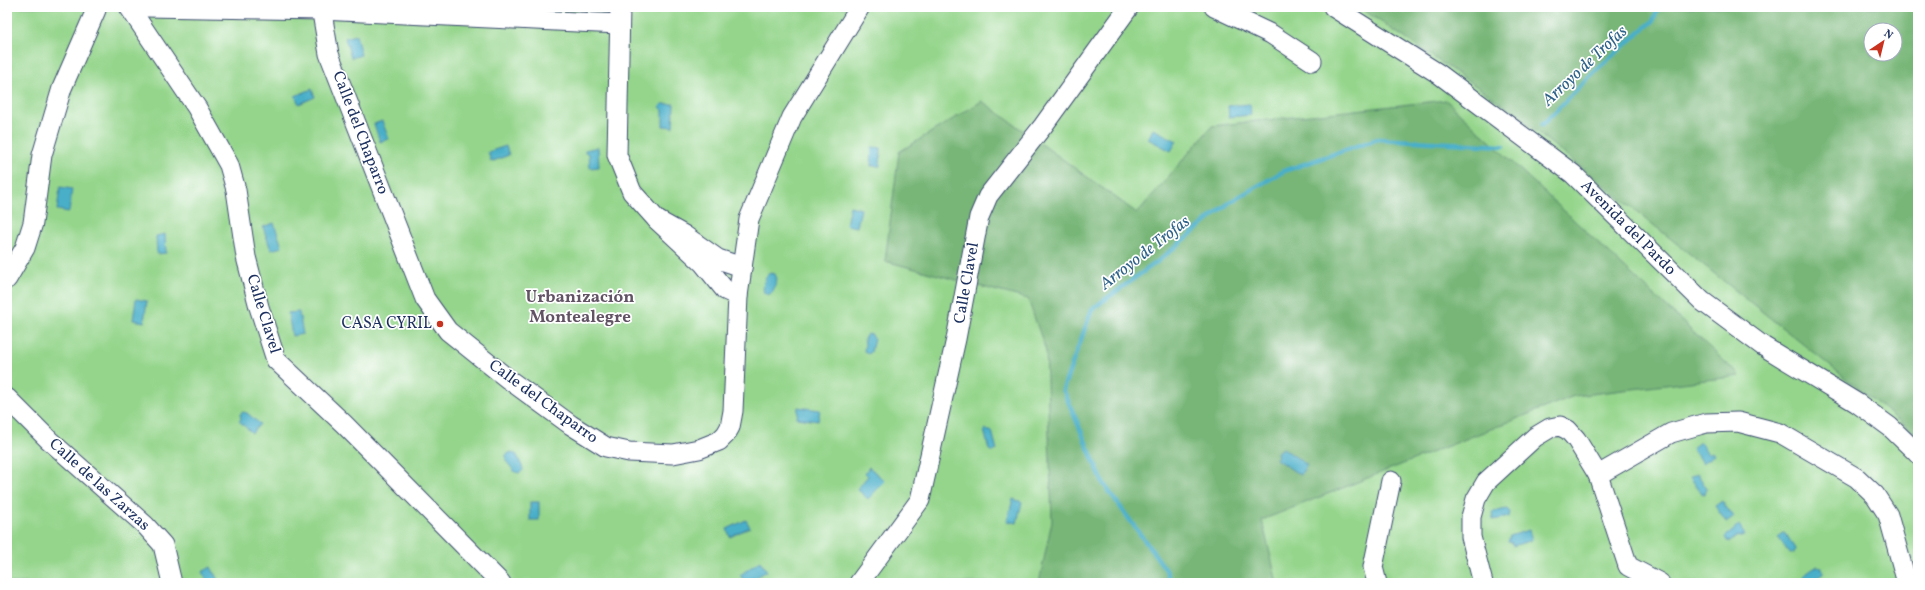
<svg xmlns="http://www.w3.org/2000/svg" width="1925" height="590" font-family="Vollkorn,serif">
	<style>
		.green { fill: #94d58b; stroke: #588274; fill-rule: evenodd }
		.forest { fill: #77b677; stroke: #49726a; fill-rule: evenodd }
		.water { fill: #4aafc9; stroke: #326f94 }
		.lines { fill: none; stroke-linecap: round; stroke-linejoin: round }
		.stream { stroke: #4aafc9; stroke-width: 4.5 }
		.minor-casing { stroke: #3b4b70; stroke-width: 21 }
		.minor { stroke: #fff; stroke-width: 19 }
		.poi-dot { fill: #c8321e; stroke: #fff; stroke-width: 1.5 }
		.labels { text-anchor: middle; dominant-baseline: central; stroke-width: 3.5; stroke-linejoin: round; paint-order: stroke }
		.street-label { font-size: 16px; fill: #1b2f5e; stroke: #fff }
		.poi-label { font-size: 16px; fill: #1b2f5e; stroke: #fff; text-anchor: end }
		.water-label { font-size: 17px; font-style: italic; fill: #2e6289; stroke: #fff }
		.neighbourhood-label { font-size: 17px; font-weight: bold; fill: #615364; stroke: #fff }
	</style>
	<rect width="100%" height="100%" fill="#fff"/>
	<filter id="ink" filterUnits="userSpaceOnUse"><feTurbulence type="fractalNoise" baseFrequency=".025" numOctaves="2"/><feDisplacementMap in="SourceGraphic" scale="8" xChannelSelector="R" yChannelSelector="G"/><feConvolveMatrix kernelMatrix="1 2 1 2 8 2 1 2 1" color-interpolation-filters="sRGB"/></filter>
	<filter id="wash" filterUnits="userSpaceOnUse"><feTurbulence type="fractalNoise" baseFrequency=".012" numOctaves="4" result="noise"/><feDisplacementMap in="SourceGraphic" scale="16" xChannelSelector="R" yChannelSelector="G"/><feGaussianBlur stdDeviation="0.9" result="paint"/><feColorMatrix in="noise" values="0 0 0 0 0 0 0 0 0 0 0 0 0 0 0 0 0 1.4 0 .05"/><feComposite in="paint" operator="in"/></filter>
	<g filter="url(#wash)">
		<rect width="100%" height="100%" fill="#f0ecd6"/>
		<!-- green -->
		<path class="green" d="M7 7H1918V583H7ZM1871 30H1895V54H1871Z"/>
		<!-- forest -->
		<g class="forest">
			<path d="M1359 7H1918V436L1498 101ZM1871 30H1895V54H1871Z"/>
			<polygon points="1446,100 1740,376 1574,396 1262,520 1277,583 1039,583 1052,521 1046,351 1028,299 885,261 899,152 982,101 1137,213 1212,126"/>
		</g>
		<!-- water -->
		<g class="water">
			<polygon points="356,35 361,55 351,58 345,38"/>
			<polygon points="312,89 315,97 299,104 295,96"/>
			<polygon points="662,104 674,104 673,127 663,126 663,110 660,107"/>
			<polygon points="1250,104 1251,115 1229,117 1228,106"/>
			<polygon points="382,121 389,139 380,142 374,124"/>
			<polygon points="1153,129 1177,141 1171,151 1148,139"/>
			<polygon points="506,146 509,155 491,162 488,152"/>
			<polygon points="598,147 599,167 590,168 589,154 585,152 585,150"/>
			<polygon points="872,147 881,148 880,166 871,166"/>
			<polygon points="60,187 72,189 69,212 57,210"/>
			<polygon points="850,206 861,209 857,227 846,225"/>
			<polygon points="274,223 282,247 271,250 263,227"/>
			<polygon points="165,234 166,253 157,254 156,236"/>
			<path d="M770 273 775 274 777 279 773 292 768 295 764 293C762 287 764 276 770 273Z"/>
			<polygon points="136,299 147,301 144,322 133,320"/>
			<polygon points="299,312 303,334 292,336 288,313"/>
			<polygon points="867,334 872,335 874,339 871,352 869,354 864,351 865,345 864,339"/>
			<polygon points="798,407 820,410 818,421 797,418"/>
			<polygon points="243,412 247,413 260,424 252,433 239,421 241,419 240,414"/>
			<polygon points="986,429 988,431 992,431 997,450 993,452 989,450 984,430"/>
			<polygon points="1700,442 1708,454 1712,452 1714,455 1702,463 1692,448"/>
			<polygon points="1283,448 1307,465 1300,475 1276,459 1278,456 1277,452"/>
			<path d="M511 452 517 455C518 459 523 467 523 470L520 473 515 472 506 461V455Z"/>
			<polygon points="869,467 885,481 868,499 857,489 868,476 865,473"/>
			<polygon points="1697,473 1707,489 1705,494 1701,493 1690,477"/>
			<polygon points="1013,499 1022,502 1017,523 1007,521"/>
			<polygon points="1722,501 1733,517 1726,522 1715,506"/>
			<rect x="530" y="502" width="9" height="18"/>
			<polygon points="1507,509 1510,512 1509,517 1493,520 1492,512"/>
			<polygon points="746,520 750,527 730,537 727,529"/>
			<polygon points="1739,526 1745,535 1736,537 1730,542 1727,541 1725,537"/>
			<polygon points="1529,530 1532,540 1513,546 1512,543 1508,542 1510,536"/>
			<polygon points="1785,532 1795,549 1794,553 1789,553 1778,537"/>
			<polygon points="760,561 767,571 746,583 740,575"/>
			<polygon points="1817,566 1822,567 1823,574 1807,583 1803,576"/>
			<polygon points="211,567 219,582 208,583 202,572"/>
		</g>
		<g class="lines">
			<!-- stream -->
			<g class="stream">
				<polyline points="1542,125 1597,69 1653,21 1659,7"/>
				<polyline points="1171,583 1166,570 1103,483 1063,389 1092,309 1157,262 1230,202 1284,171 1378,139 1503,146"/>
			</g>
		</g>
	</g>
	<g filter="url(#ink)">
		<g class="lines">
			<!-- minor casing -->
			<g class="minor-casing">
				<g id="minor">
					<polyline points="129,7 197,108 229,165 236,190 246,257 259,307 276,360 344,424 501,583"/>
					<polyline points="146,7 320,10 619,24"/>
					<polyline points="321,7 329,54 425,299 448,331 508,379 571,425 606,447 629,452 673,454 699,449 719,441 726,434 730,427 733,411 738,296 749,219 792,117 860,7"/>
					<polyline points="620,7 617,155 632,192 657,220"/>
					<polyline points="1214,7 1271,34 1312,61"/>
					<polyline points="1333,7 1439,74 1573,174 1702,301 1763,346 1857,403 1890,427 1918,454"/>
					<polyline points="7,279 25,248 33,223 42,155 62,88 96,10"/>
					<polyline points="738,296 725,290 703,263 657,220 684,235 718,259 742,267"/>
					<polyline points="7,398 49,440 145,525 163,545 172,583"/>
					<polyline points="1598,475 1671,433 1706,423 1738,422 1780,433 1857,478 1875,495 1888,515 1907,583"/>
					<polyline points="859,583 920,500 956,339 979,217 988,196 1043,126 1129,7"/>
					<polyline points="1377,583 1373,567 1391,481"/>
					<polyline points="1483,583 1471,537 1471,517 1476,499 1486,482 1535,437 1550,428 1560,426 1568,430 1576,439 1598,475 1628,566 1660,583"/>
				</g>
			</g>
			<!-- minor -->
			<use href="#minor" class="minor"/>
		</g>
	</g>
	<!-- markers -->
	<circle class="poi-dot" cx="440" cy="324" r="4"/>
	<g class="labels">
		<!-- street labels -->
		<g class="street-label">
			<text transform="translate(360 133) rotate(69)">Calle del Chaparro</text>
			<text transform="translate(1628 228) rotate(45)">Avenida del Pardo</text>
			<text transform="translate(967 283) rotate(-80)">Calle Clavel</text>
			<text transform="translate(263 314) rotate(73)">Calle Clavel</text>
			<text transform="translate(543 402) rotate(36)">Calle del Chaparro</text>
			<text transform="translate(99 485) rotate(42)">Calle de las Zarzas</text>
		</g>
		<!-- poi labels -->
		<g class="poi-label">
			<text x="432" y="324">CASA CYRIL</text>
		</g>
		<!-- water labels -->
		<g class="water-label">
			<text transform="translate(1585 66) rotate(-43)">Arroyo de Trofas</text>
			<text transform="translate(1145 253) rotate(-38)">Arroyo de Trofas</text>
		</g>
		<!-- neighbourhood labels -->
		<g class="neighbourhood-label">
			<text x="580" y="297">Urbanización<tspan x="580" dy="20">Montealegre</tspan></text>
		</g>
	</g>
	<!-- margin -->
	<rect width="1925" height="590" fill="none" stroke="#fff" stroke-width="24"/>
	<!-- north arrow -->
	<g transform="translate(1883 42) rotate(35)"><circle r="19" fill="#ffffff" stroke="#a4acbf"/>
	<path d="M0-3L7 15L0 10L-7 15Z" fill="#c8321e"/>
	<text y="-6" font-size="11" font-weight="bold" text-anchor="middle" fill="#1b2f5e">N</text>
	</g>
</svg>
